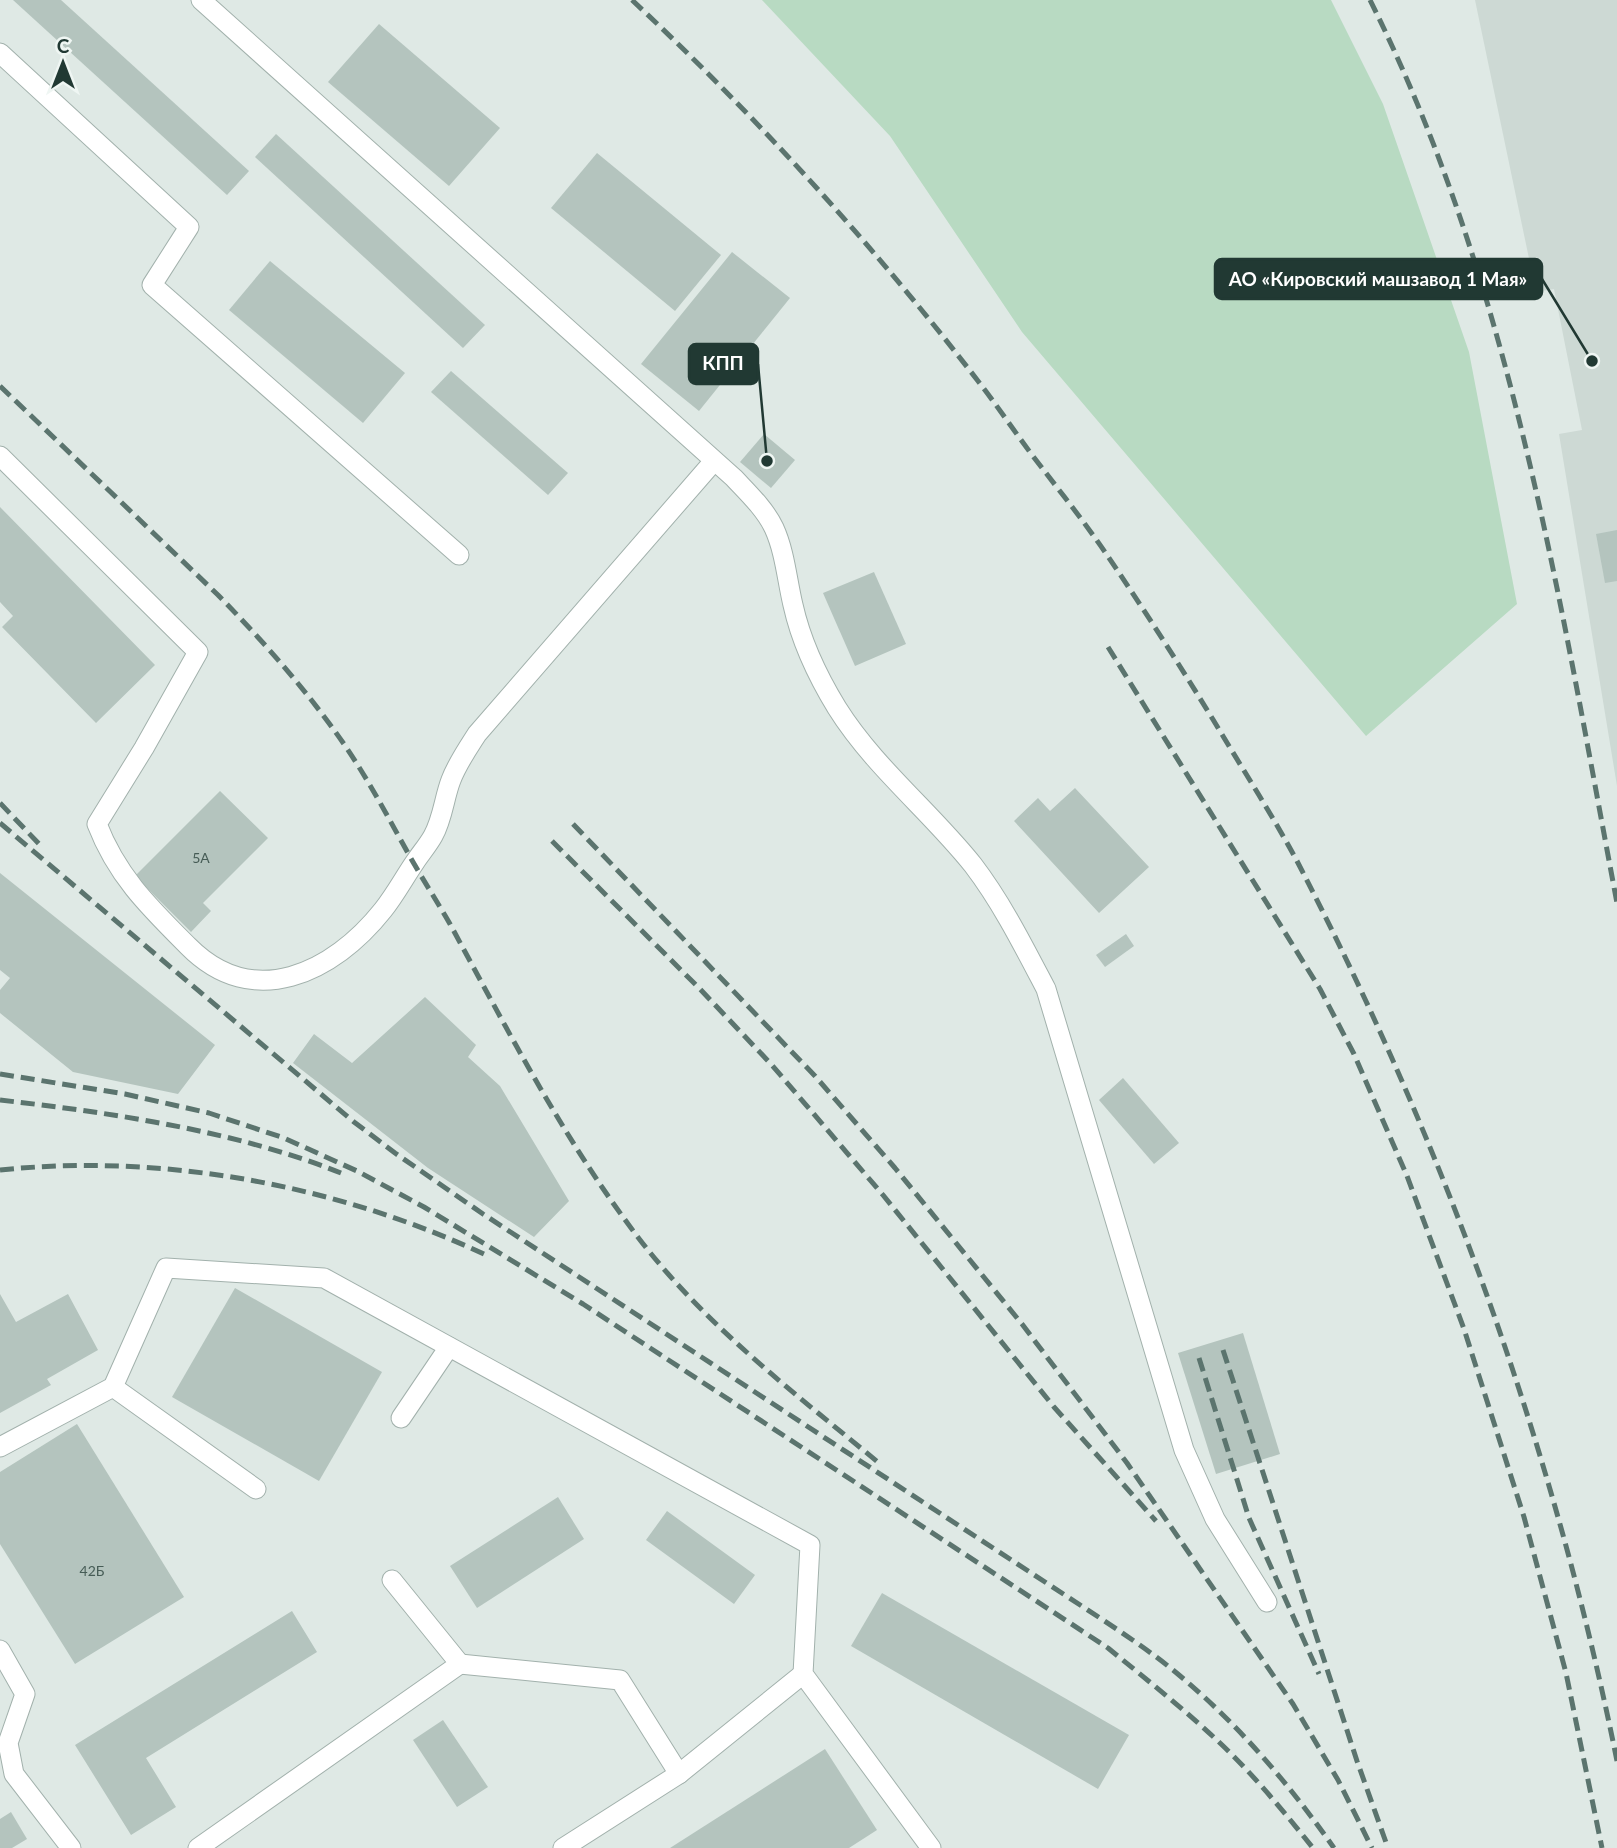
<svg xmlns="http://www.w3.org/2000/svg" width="1617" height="1848" font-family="Lato,sans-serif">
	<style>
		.built { fill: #cdd9d4 }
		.green { fill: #b8dac2 }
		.building { fill: #b4c4be }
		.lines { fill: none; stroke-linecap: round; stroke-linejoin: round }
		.service-casing { stroke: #a2b1ac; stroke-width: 21 }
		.service { stroke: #fff; stroke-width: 19 }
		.rail { stroke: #5b746e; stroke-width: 5; stroke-dasharray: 14 7; stroke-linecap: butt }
		.labels { text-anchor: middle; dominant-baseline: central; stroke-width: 7; stroke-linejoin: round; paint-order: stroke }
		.number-label { font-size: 14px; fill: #465c56 }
		.leader { fill: none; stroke: #213933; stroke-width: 2.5 }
		.callout-dot { fill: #213933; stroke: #eff6f3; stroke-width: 2.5 }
		.callout { fill: #213933; stroke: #213933; stroke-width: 2.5 }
		.callout-label { font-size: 19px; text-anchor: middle; font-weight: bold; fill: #fff }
	</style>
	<rect width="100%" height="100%" fill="#dfe9e5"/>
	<!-- built -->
	<polygon class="built" points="1475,0 1617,0 1617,786 1559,434 1582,430 1554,289 1536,292"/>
	<!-- green -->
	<polygon class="green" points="762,0 1331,0 1383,104 1469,352 1517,604 1366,736 1022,332 890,136"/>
	<!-- building -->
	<g class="building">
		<polygon points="13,0 61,0 249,171 227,195"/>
		<polygon points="379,24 500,128 449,186 328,82"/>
		<polygon points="276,134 485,325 463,348 255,157"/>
		<polygon points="597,153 721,255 675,311 551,208"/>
		<polygon points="732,252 790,298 699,411 641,364"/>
		<polygon points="270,261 405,373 363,423 229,310"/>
		<polygon points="451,371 568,473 548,495 431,392"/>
		<polygon points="764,434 795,460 771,488 740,462"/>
		<polygon points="0,507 155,665 96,723 2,627 13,616 0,602"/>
		<polygon points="1617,530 1617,581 1605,583 1596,534"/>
		<polygon points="874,572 906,644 855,666 823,593"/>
		<polygon points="1075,788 1149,867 1099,913 1014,821 1038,798 1050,811"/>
		<polygon points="220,791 268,838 203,903 211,911 191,932 135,876"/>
		<polygon points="0,873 215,1045 178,1094 73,1072 0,1013 0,990 10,978 0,970"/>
		<polygon points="1126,934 1134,946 1105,967 1096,955"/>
		<polygon points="425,997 476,1045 468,1057 500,1086 569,1201 534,1237 428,1168 293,1063 314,1034 352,1063"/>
		<polygon points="1123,1078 1179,1143 1154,1164 1099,1100"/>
		<polygon points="235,1288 382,1372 319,1481 172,1397"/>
		<polygon points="0,1294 16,1322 68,1294 98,1350 47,1379 51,1385 0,1413"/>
		<polygon points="1243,1333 1280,1454 1216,1474 1178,1353"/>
		<polygon points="77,1424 184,1597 75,1664 0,1544 0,1472"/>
		<polygon points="558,1497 584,1539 477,1608 450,1566"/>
		<polygon points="667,1511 755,1575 734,1604 646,1540"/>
		<polygon points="882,1593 1129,1735 1098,1789 851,1646"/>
		<polygon points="292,1611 317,1652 146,1758 176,1807 131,1835 75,1745"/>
		<polygon points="443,1720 488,1787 457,1807 413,1740"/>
		<polygon points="825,1749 877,1830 849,1848 670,1848"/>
		<polygon points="11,1812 27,1839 12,1848 0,1848 0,1819"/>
	</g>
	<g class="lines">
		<!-- service casing -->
		<g class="service-casing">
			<g id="service">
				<path d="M201 0 734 478C748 493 765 509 774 528 785 552 787 580 793 605 801 641 818 677 837 708 874 767 930 811 973 865 1002 903 1024 947 1046 989L1184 1450 1215 1519 1267 1602"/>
				<polyline points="0,53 189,227 152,285 459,555"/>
				<path d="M0 456 198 652 144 748 97 824C117 876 149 907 188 946 253 1012 333 973 383 910 395 895 404 878 415 862 421 853 428 845 433 836 443 818 444 798 451 780 457 764 468 748 477 734L714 461"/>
				<polyline points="113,1387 256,1489"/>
				<polyline points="401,1418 449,1347"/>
				<polyline points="0,1447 113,1387 166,1268 324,1278 810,1545 803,1674 931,1848"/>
				<polyline points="0,1650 25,1694 8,1743 14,1774 71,1848"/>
				<polyline points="460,1664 620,1680 679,1774"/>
				<polyline points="198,1848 460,1664 392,1580"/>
				<polyline points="563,1848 679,1774 803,1674"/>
			</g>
		</g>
		<!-- service -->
		<use href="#service" class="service"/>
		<!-- rail -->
		<g class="rail">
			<path d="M632 0C757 117 873 245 978 381 999 408 1018 437 1039 464 1062 494 1086 524 1107 555 1149 617 1190 681 1229 746 1252 784 1276 822 1297 861 1444 1144 1554 1448 1617 1761"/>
			<path d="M1370 0C1511 282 1559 597 1617 903"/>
			<path d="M0 386 218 595C264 642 309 693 346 747 371 784 391 823 413 862 425 883 438 903 450 924 507 1029 562 1136 634 1232 702 1323 792 1391 879 1463"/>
			<polyline points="1108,647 1320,989 1354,1054 1407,1176 1464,1329 1524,1517 1566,1673 1602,1848"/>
			<polyline points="0,803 41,846"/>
			<path d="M0 823 354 1122 395 1153 483 1214 1100 1618C1127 1636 1154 1654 1179 1675 1239 1725 1289 1784 1334 1848"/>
			<polyline points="573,824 815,1076 895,1168 1022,1324 1127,1463 1293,1704 1338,1780 1372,1848"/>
			<polyline points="552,841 700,989 771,1064 883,1195 1054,1407 1156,1521"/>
			<path d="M0 1074 125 1094 209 1113 284 1138 357 1171 424 1207 583 1304 1108 1648C1146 1679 1184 1709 1220 1743 1254 1775 1284 1812 1313 1848"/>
			<path d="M0 1100C113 1113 236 1131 341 1173"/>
			<path d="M0 1170C164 1153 337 1185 486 1255"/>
			<polyline points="1223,1350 1357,1761 1388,1848"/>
			<polyline points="1199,1358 1249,1518 1319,1674"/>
		</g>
	</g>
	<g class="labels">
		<!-- number labels -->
		<g class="number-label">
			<text x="201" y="857">5А</text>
			<text x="92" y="1570">42Б</text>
		</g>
	</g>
	<!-- callouts -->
	<path class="leader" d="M1592 361L1542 279M767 461L758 364"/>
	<g class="callout-dot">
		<circle cx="1592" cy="361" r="7"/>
		<circle cx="767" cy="461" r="7"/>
	</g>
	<g class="callout">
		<rect x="1215" y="259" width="327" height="40" rx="7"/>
		<rect x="689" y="344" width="69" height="40" rx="7"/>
	</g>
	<g class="callout-label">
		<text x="1378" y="286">АО «Кировский машзавод 1 Мая»</text>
		<text x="723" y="370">КПП</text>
	</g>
	<!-- north arrow -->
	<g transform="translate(63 63)" stroke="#eff6f3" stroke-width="5" paint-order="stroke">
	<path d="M0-5L12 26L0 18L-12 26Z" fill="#213933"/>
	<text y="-10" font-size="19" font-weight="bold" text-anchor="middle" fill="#213933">С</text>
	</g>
</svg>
